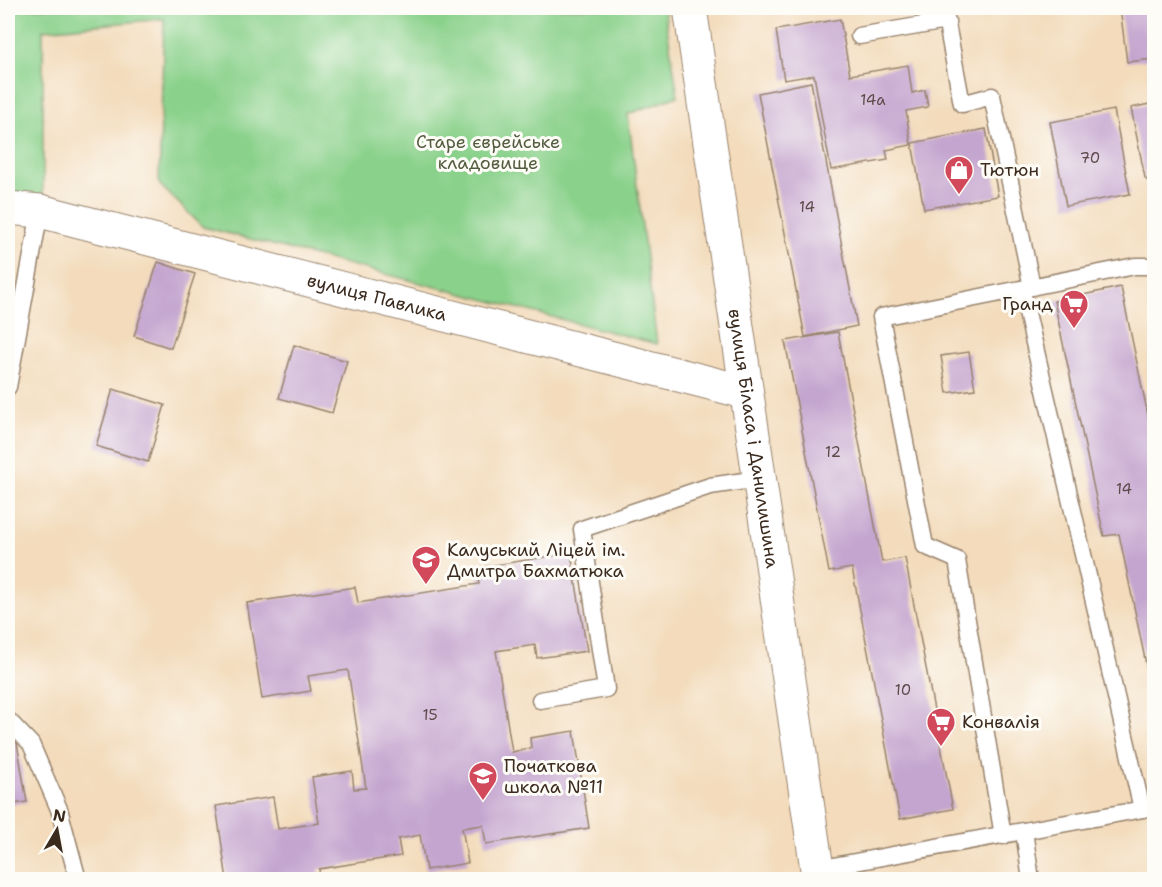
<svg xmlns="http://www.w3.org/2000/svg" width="1162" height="887" font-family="'Shantell Sans',sans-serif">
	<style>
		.green { fill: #8ad18b; stroke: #627e54; stroke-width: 1.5 }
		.building { fill: #c4a5cf }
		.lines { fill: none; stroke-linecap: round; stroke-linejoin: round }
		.lane-casing { stroke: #97826c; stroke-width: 19 }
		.street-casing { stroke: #97826c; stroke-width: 35 }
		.lane { stroke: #fff; stroke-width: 16 }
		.street { stroke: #fff; stroke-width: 33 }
		.labels { text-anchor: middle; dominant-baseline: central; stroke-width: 6; stroke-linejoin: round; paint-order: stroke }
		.number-label { font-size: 15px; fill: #5d494a }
		.park-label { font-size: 18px; fill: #535c3f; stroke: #fdfcf7 }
		.poi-label { font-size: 18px; fill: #3b2a1e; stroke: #fdfcf7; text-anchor: start }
		.street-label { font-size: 18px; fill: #3b2a1e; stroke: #fdfcf7 }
	</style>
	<rect width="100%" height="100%" fill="#fdfcf7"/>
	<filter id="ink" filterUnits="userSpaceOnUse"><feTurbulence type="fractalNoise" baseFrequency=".0167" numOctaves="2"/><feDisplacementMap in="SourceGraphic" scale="12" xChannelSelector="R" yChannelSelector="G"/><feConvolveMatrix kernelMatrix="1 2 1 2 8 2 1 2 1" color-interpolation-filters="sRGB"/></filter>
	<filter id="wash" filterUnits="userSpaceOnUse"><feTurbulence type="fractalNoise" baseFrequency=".008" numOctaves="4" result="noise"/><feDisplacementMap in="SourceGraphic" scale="24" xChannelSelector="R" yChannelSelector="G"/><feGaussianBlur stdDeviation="1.35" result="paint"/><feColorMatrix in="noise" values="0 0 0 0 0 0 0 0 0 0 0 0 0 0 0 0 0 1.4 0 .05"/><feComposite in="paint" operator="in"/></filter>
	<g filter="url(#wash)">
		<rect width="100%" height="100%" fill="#f3dbbb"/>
		<!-- green -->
		<polygon class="green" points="8,8 664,8 678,96 628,114 657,344 203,227 159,184 164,19 43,30 43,204 8,200"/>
		<g id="blocks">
			<!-- building -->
			<g class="building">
				<polygon points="1120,8 1154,8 1154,59 1127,62"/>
				<polygon points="840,19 850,75 908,65 912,93 925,90 928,107 906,111 911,145 886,150 888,160 831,170 814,75 784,80 776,30"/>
				<polygon points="811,82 857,326 805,337 758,93"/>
				<polygon points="1154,103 1154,188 1145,178 1131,108"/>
				<polygon points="1114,110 1130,194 1066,206 1050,122"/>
				<polygon points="986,129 998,196 924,209 912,143"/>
				<polygon points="158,262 195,274 171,348 134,336"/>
				<polygon points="1121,287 1154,444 1153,698 1119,534 1104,536 1054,301"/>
				<polygon points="838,332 882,562 905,558 953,809 900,819 852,568 829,572 785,341"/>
				<polygon points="294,345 347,361 332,413 279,398"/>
				<polygon points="969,352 975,389 947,393 941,356"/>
				<polygon points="113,389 165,405 148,462 96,446"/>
				<polygon points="571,553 587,651 537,658 535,645 496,651 512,752 531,748 530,738 574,731 589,828 486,844 483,825 462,828 468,863 426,870 420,835 398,839 401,856 319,869 320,880 227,880 216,806 273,797 278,829 319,823 312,777 352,771 354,789 366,788 348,670 308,676 311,691 262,699 247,603 355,587 358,603 479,584 476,568"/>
				<polygon points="16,737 27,802 8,805 8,739"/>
			</g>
		</g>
	</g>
	<g filter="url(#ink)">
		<use href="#blocks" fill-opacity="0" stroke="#97826c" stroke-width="1.5"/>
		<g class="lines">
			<!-- lane casing -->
			<g class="lane-casing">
				<g id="lane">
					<polyline points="944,8 962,104 992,96 1032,287"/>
					<polyline points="859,36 947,21"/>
					<polyline points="1022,291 1142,809"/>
					<polyline points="8,387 40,211"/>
					<polyline points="540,700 606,689 582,529 710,486 758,479"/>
					<polyline points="8,720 31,744 59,809 78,880"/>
					<polyline points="1024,831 1031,880"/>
					<polyline points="1003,836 957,560 925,546 881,317 1135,266 1154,266"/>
					<polyline points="804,880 817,869 1154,807"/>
				</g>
			</g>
			<!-- street casing -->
			<g class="street-casing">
				<g id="street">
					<path id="s1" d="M690 8 817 869"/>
					<path id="s2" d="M8 208 40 211 745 392"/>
				</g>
			</g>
			<!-- lane -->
			<use href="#lane" class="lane"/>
			<!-- street -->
			<use href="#street" class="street"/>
		</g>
	</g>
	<!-- icons -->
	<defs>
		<g id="shop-pin" transform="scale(1.5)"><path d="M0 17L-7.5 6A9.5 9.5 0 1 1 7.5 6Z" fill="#d1495b" stroke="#fdfcf7"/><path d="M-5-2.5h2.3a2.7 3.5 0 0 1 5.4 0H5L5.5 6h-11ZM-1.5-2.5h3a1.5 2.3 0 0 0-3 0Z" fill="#fff"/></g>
		<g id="supermarket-pin" transform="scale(1.5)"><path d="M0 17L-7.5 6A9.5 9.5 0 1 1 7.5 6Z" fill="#d1495b" stroke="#fdfcf7"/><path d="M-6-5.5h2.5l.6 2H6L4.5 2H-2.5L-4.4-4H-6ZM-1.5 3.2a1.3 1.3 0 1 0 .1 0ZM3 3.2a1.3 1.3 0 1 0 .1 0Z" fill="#fff"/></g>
		<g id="school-pin" transform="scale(1.5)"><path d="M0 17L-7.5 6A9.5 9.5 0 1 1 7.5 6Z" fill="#d1495b" stroke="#fdfcf7"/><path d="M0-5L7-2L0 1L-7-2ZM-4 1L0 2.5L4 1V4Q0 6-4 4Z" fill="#fff"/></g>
	</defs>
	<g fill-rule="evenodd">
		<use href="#shop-pin" x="959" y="170"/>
		<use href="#supermarket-pin" x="1074" y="304"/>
		<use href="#school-pin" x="426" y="560"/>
		<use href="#supermarket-pin" x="941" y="722"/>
		<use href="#school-pin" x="483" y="776"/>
	</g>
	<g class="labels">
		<!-- number labels -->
		<g class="number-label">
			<text x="873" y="100">14а</text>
			<text x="1090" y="158">70</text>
			<text x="807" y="207">14</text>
			<text x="833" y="452">12</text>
			<text x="1124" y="489">14</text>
			<text x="903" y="690">10</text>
			<text x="430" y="715">15</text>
		</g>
		<!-- park labels -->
		<g class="park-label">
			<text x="488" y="142">Старе єврейське<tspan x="488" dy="21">кладовище</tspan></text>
		</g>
		<!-- poi labels -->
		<g class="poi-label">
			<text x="980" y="170">Тютюн</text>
			<text x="1053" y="304" text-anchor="end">Гранд</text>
			<text x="447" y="550">Калуський Ліцей ім.<tspan x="447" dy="21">Дмитра Бахматюка</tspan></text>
			<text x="962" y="722">Конвалія</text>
			<text x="504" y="766">Початкова<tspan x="504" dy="21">школа №11</tspan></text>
		</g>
		<!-- street labels -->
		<g class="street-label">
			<text stroke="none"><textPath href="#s2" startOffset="380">вулиця Павлика</textPath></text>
			<text stroke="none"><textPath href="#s1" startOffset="435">вулиця Біласа і Данилишина</textPath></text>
		</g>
	</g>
	<!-- margin -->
	<rect width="1162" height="887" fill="none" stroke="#fdfcf7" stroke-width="30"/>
	<!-- north arrow -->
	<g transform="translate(57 830) rotate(10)" stroke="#fdfcf7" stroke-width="4.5" paint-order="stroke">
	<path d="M0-4.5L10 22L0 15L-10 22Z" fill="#3b2a1e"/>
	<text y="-9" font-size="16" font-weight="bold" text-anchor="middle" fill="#3b2a1e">N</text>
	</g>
</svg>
